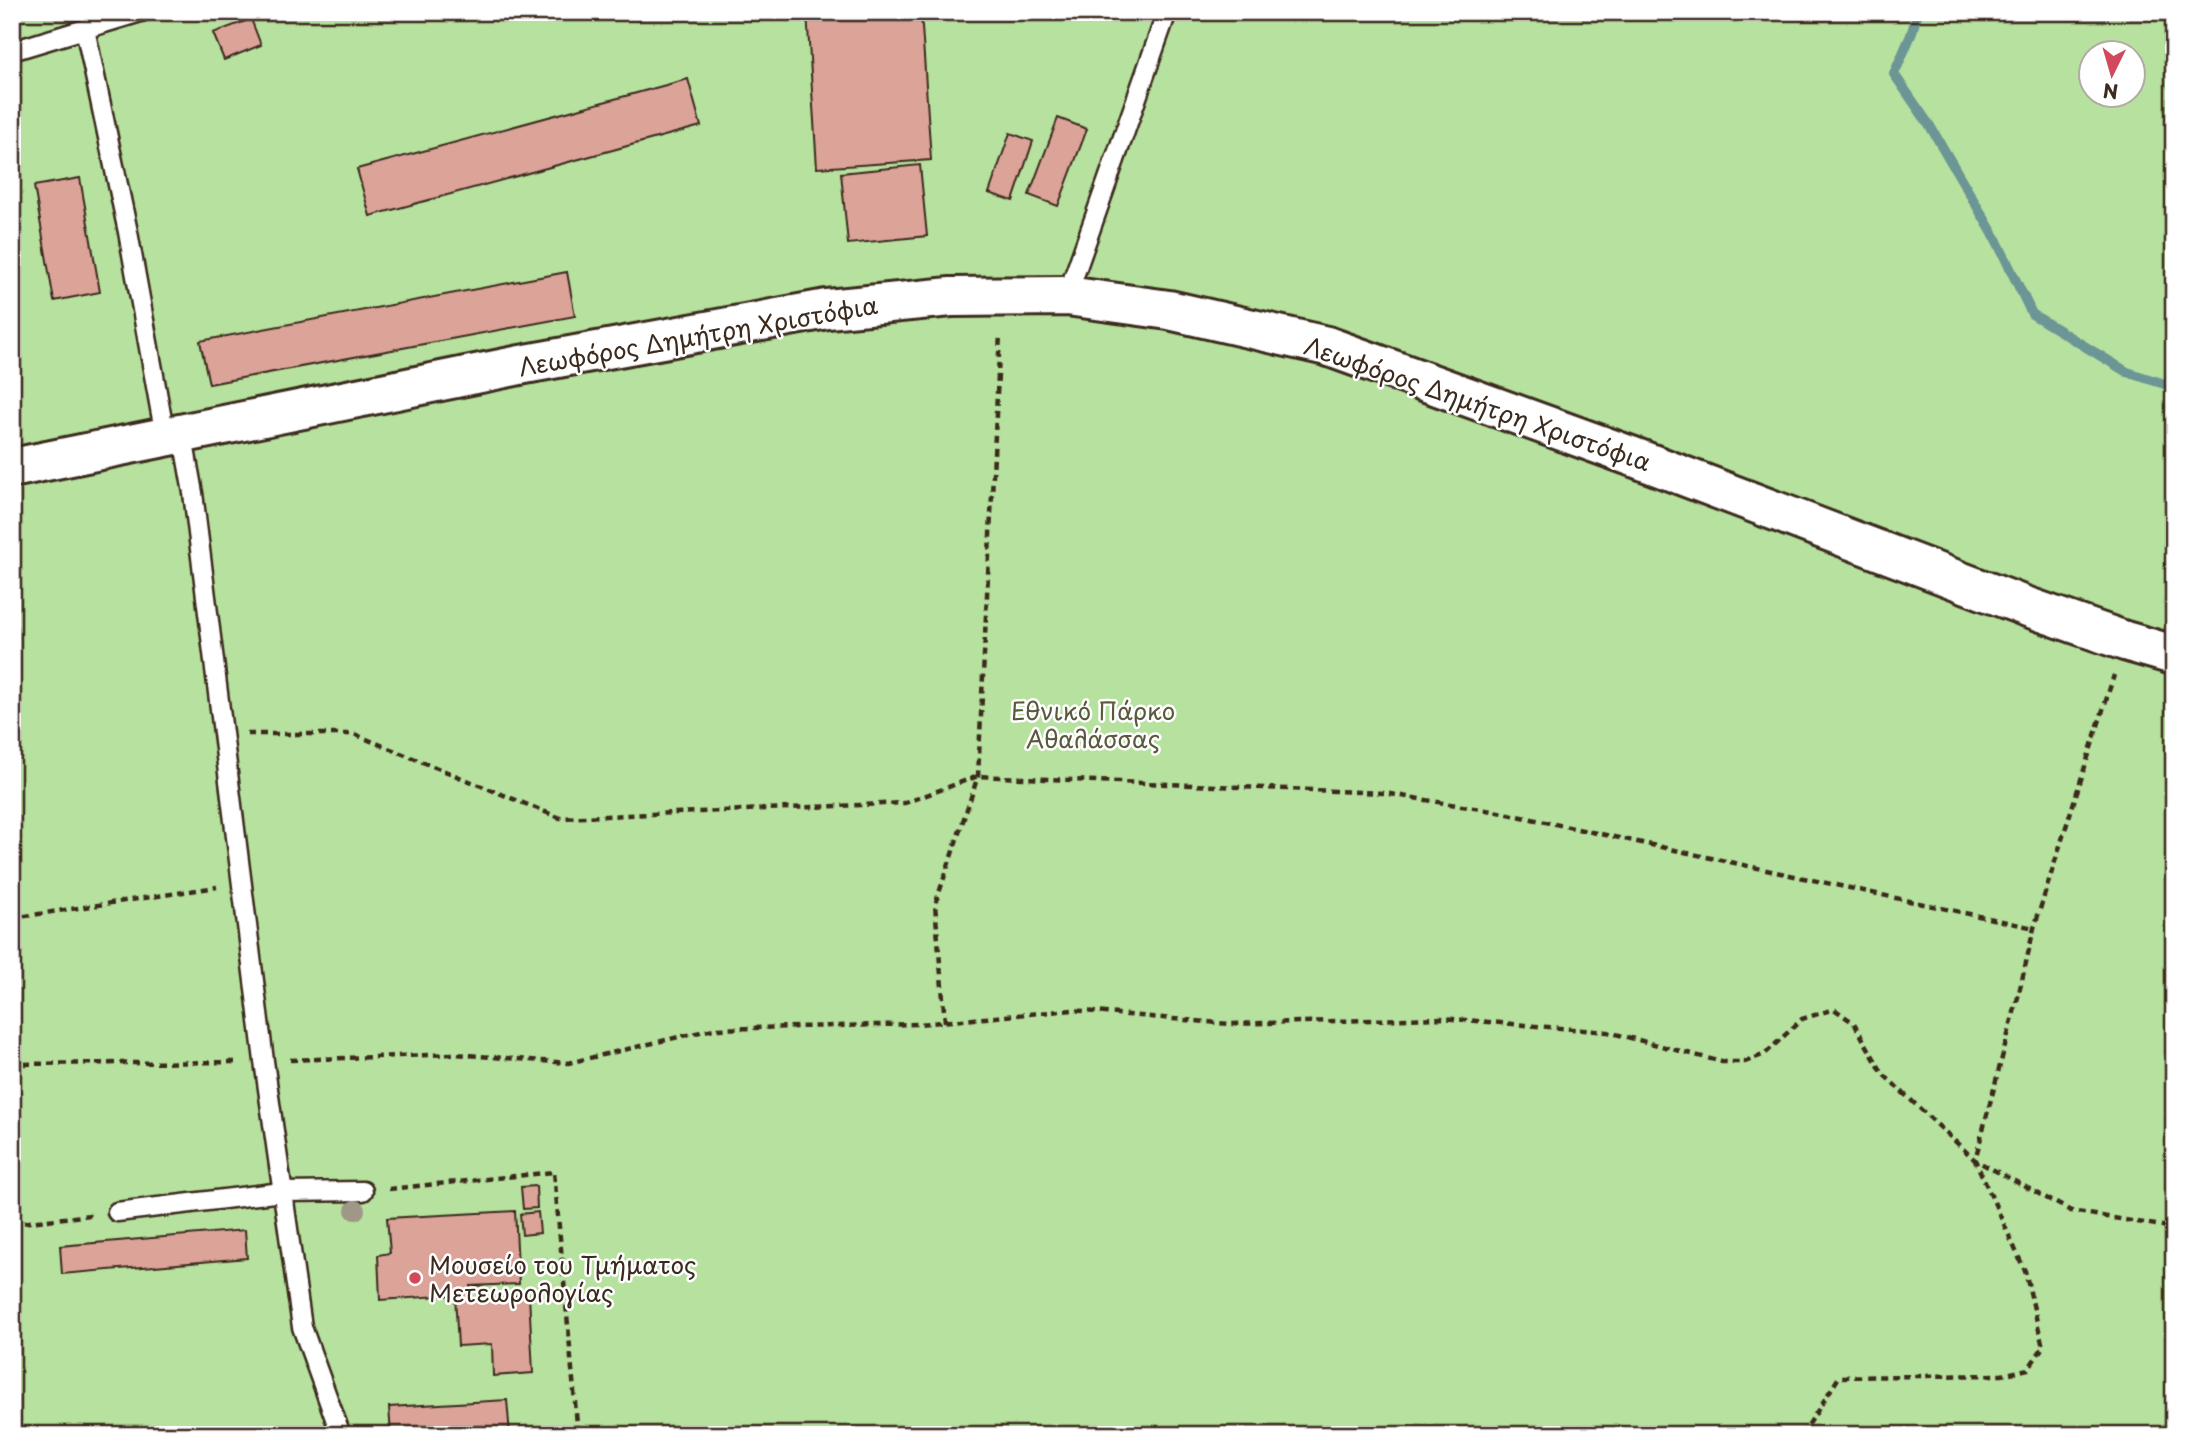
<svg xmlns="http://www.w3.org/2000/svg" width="2186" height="1447" font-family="'Playpen Sans',sans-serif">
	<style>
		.green { fill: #b6e19e; stroke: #78865e; stroke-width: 2; fill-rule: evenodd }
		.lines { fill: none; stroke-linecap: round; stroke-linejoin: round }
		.stream { stroke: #6c9596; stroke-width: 10 }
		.building { fill: #dca399; stroke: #3b2a1e; stroke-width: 2 }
		.service-casing { stroke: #3b2a1e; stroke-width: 23 }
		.secondary-casing { stroke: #3b2a1e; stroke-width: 44 }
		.path { stroke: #3b2a1e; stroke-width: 4.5; stroke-dasharray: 7 5; stroke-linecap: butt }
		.service { stroke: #fff; stroke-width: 18 }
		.secondary { stroke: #fff; stroke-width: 38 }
		.tree { fill: #9f9787 }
		.poi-dot { fill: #d1495b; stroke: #fff; stroke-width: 2.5 }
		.labels { text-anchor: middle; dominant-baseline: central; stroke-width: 5; stroke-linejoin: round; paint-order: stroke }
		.street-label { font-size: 24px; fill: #3b2a1e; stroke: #fff }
		.park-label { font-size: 24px; fill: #5a583e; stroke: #fff }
		.poi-label { font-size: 24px; fill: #3b2a1e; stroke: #fff; text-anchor: start }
	</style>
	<rect width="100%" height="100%" fill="#f4e3e0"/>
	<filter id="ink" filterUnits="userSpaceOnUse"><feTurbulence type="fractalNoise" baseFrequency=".0143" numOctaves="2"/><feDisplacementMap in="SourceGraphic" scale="14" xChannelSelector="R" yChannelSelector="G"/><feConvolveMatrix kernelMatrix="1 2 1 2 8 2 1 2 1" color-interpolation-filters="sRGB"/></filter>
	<g filter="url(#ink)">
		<!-- green -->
		<path class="green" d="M12 12H2174V1435H12ZM2092 52H2134V94H2092Z"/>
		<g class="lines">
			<!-- stream -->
			<polyline class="stream" points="1915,12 1917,15 1911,35 1894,74 1930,126 1995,237 2032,314 2127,372 2174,387"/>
		</g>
		<!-- building -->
		<g class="building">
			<polygon points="807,12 921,12 931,160 817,168"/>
			<polygon points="251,19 261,45 224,60 213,33"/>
			<polygon points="688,79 701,126 370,216 357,169"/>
			<polygon points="1058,118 1087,129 1058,206 1029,195"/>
			<polygon points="1010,133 1033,141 1013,201 989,193"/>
			<polygon points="920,165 927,236 848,244 841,173"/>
			<polygon points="80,178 100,292 54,301 34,186"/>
			<polygon points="567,272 575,316 209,384 200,341"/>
			<polygon points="536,1186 537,1208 523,1209 521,1187"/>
			<polygon points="515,1211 519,1284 470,1286 471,1299 529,1295 533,1373 493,1376 492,1344 458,1346 455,1295 380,1300 378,1255 390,1253 387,1218"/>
			<polygon points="538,1212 540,1233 522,1235 520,1214"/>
			<polygon points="245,1230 247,1258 62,1274 60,1246"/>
			<polygon points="507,1400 510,1435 391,1435 389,1407"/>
		</g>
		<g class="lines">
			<!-- service casing -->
			<g class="service-casing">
				<g id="service">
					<polyline points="85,29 128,232 165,436"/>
					<polyline points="12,51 141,12"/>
					<polyline points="1067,296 1167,12"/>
					<polyline points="182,432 193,493 264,1061 302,1327 341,1435"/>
					<polyline points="117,1212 282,1192 363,1191"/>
				</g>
			</g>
			<!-- secondary casing -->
			<g class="secondary-casing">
				<polyline id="secondary" points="12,468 520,365 827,309 951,297 1067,296 1169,310 1327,346 1631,456 2025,606 2125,641 2174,655"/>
			</g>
			<!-- path -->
			<g class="path">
				<polyline points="247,734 354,734 560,818 905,803 978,776 1384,793 1504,813 2034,928"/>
				<polyline points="12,918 217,887"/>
				<polyline points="945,1022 935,905 978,776 1000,334"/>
				<polyline points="290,1060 455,1054 568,1063 713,1029 919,1024 1072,1010 1230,1024 1441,1018 1608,1032 1722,1062 1745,1062 1765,1054 1802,1019 1834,1009 1854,1023 1883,1074 1975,1160 2071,1211 2174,1228"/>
				<polyline points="12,1064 239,1062"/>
				<polyline points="389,1189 554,1172 578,1435"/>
				<polyline points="12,1224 91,1215"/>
				<polyline points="1802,1435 1839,1377 2002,1375 2028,1369 2043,1347 2025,1271 1975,1160 2018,997 2034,928 2114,675"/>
			</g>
			<!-- service -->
			<use href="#service" class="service"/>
			<!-- secondary -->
			<use href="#secondary" class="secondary"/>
		</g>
		<!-- trees -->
		<circle class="tree" cx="355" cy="1210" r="10"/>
	</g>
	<!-- markers -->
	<circle class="poi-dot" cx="415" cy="1278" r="7"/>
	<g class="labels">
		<!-- street labels -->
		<g class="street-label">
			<text transform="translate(698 335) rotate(-10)">Λεωφόρος Δημήτρη Χριστόφια</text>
			<text transform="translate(1478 403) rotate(19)">Λεωφόρος Δημήτρη Χριστόφια</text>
		</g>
		<!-- park labels -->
		<g class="park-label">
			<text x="1093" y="710">Εθνικό Πάρκο<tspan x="1093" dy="28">Αθαλάσσας</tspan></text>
		</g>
		<!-- poi labels -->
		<g class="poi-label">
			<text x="429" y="1264">Μουσείο του Τμήματος<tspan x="429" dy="28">Μετεωρολογίας</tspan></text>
		</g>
	</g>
	<!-- margin -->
	<rect width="2186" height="1447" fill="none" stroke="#fff" stroke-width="42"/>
	<rect x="21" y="21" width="2144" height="1405" fill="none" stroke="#3b2a1e" stroke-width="2.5" filter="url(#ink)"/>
	<!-- north arrow -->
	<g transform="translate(2112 74) rotate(185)"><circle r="33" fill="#ffffff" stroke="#b1aaa5" stroke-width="2"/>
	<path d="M0-5L12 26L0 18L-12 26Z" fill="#d1495b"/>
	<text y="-10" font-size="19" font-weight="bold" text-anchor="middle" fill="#3b2a1e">N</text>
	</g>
</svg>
